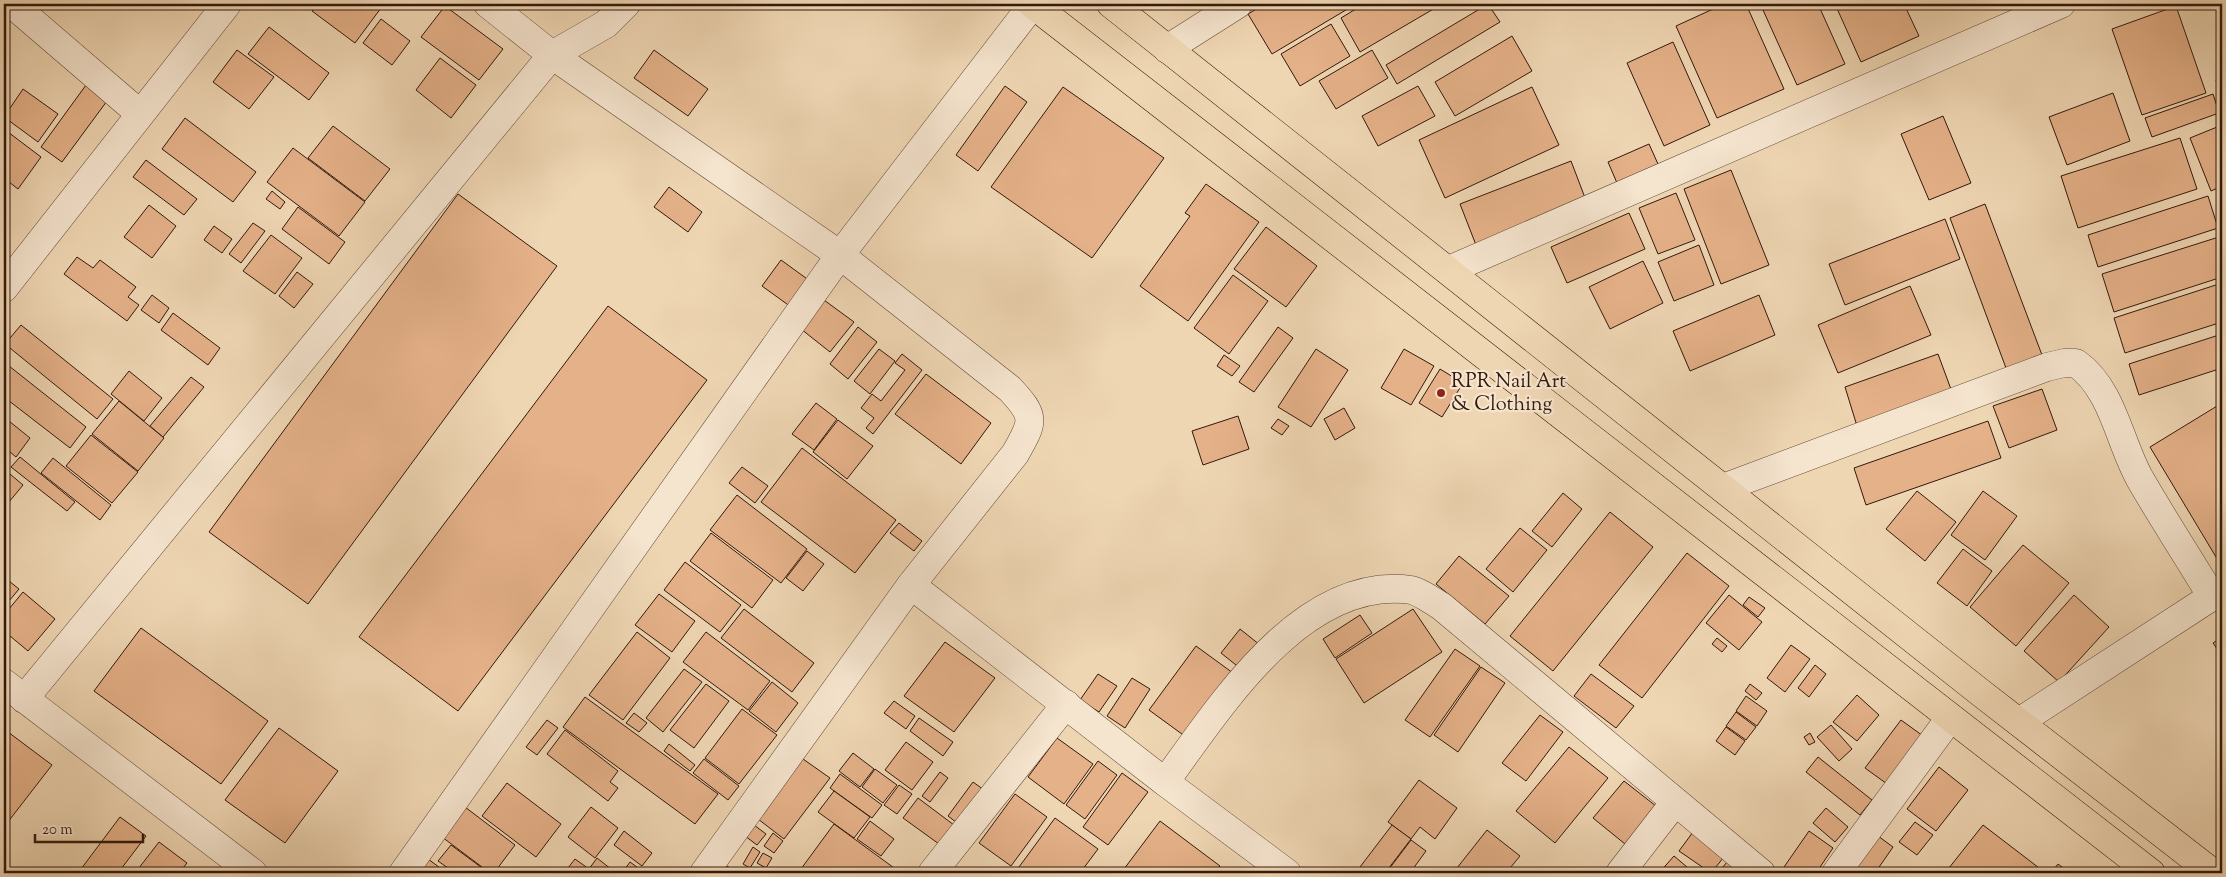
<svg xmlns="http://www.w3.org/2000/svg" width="2226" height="877" font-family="'Sorts Mill Goudy',serif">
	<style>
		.building { fill: #e5b189; stroke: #32190c }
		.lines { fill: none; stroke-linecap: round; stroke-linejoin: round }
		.minor-casing { stroke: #614836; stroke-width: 29 }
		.major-casing { stroke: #32190c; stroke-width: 29 }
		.minor { stroke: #f5e4ce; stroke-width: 28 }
		.major { stroke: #efd6b3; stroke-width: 28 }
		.poi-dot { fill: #8f2418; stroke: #f5e4ce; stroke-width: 2 }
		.labels { text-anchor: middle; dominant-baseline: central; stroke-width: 4.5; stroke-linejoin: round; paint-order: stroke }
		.poi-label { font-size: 20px; fill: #32190c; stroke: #f5e4ce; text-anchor: start }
	</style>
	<rect width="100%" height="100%" fill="#efd6b3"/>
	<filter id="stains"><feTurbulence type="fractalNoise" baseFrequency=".004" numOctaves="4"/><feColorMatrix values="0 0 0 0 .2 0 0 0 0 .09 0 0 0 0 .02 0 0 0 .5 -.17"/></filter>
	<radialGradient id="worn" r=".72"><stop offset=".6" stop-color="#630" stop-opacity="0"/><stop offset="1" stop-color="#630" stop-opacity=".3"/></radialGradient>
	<!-- building -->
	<g class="building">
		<polygon points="317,4 349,5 384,4 355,43 312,11"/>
		<polygon points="1265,4 1356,4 1272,54 1248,14"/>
		<polygon points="1364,4 1442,4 1360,52 1341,18"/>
		<polygon points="1488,4 1500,22 1397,84 1386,65"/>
		<polygon points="1724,4 1746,4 1784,89 1717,118 1676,26"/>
		<polygon points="1776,4 1818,4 1845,64 1797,85 1763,10"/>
		<polygon points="1835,4 1904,4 1919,36 1861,62"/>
		<polygon points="445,6 503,49 479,80 421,37"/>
		<polygon points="2176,6 2206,93 2142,115 2112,29"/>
		<polygon points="381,19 410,41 392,65 363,43"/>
		<polygon points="1331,24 1350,56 1300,86 1281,54"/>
		<polygon points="269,27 329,73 309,100 248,54"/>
		<polygon points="1512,36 1532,71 1455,116 1435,82"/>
		<polygon points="1673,42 1710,125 1664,146 1627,63"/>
		<polygon points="237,50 274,77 249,109 213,82"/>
		<polygon points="654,50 708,89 688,116 634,78"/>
		<polygon points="1372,50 1388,78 1336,109 1319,81"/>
		<polygon points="440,58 476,85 451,118 416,90"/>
		<polygon points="2222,78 2222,98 2216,80"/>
		<polygon points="86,85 107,101 62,162 41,147"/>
		<polygon points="1005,86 1027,102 978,171 956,155"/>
		<polygon points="1418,86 1435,116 1378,146 1362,116"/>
		<polygon points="1063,87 1164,158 1092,258 991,187"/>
		<polygon points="1532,87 1559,145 1445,198 1419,140"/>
		<polygon points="23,89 58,114 38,142 4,117"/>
		<polygon points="2113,93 2130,141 2067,165 2049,117"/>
		<polygon points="2213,94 2219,113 2152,137 2145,118"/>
		<polygon points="1943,116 1971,183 1929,200 1901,134"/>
		<polygon points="185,118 256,172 233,202 162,149"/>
		<polygon points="2222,125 2222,186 2211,191 2190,138"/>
		<polygon points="333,126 390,169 365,201 308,158"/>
		<polygon points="4,129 41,157 18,189 4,178"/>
		<polygon points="2180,138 2197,189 2078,228 2061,176"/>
		<polygon points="1649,144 1658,164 1617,183 1608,162"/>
		<polygon points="293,148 365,202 339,236 267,182"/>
		<polygon points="146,160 197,199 184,215 133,177"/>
		<polygon points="1571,161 1587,203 1476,245 1460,204"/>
		<polygon points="1731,170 1769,265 1721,284 1684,189"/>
		<polygon points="1206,184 1259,222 1188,321 1140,286 1190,216 1185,213"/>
		<polygon points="669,187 702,212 688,232 654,207"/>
		<polygon points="272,191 285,202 280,209 266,199"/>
		<polygon points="1676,193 1695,240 1658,254 1639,208"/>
		<polygon points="458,194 557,266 308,604 209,532"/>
		<polygon points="2208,196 2218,228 2098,267 2088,235"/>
		<polygon points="1985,204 2042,355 2006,368 1950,218"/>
		<polygon points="149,205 176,226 152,258 124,237"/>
		<polygon points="298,207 345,242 329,264 282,229"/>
		<polygon points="1629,213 1645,249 1567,283 1551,247"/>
		<polygon points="1945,219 1960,259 1845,305 1829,264"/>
		<polygon points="253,223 265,231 241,263 229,254"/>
		<polygon points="214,226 232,239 222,253 204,240"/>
		<polygon points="1266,227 1317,266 1286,307 1234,269"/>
		<polygon points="271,235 302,258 275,294 243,271"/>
		<polygon points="2222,236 2222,277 2114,312 2102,274"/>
		<polygon points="1699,245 1714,285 1674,301 1658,262"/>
		<polygon points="77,257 93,268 100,260 136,287 128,297 139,305 127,321 64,274"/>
		<polygon points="781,260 810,281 791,307 762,286"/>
		<polygon points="1643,261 1663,303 1610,329 1589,287"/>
		<polygon points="297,272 313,284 294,308 279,296"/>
		<polygon points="1233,275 1268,301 1229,354 1194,328"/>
		<polygon points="2222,283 2222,322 2125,353 2114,318"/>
		<polygon points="1910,286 1931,335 1838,373 1818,325"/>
		<polygon points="152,295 169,308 159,323 141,310"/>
		<polygon points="1759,295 1775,335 1690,371 1673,331"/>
		<polygon points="824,300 854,322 830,352 801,329"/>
		<polygon points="608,306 707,380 458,711 359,637"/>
		<polygon points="173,313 220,348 208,365 161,330"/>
		<polygon points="21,325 113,399 97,419 5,344"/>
		<polygon points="858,327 877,342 848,379 830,364"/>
		<polygon points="1278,327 1293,338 1254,392 1239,382"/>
		<polygon points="2222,334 2222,368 2139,395 2129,364"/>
		<polygon points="879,349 895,361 870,394 854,381"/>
		<polygon points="1316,349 1348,370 1311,427 1278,407"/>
		<polygon points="1404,349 1434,366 1411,405 1381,388"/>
		<polygon points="902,354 922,370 873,434 866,428 874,418 861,408 872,394 881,401 905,370 895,363"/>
		<polygon points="1938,354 1952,392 1857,426 1845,387"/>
		<polygon points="1224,355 1240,366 1232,376 1217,366"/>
		<polygon points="4,362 86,427 70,448 4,397"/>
		<polygon points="1440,369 1463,383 1442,417 1419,403"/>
		<polygon points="129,371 162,398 144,421 111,394"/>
		<polygon points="926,374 991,423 961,464 895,414"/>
		<polygon points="191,377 204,387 163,437 150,426"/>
		<polygon points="2042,389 2057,430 2009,448 1993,406"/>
		<polygon points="119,401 164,438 138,471 92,434"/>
		<polygon points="816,403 837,419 814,450 792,434"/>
		<polygon points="2222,403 2222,567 2150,447"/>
		<polygon points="1344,408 1355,428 1335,440 1324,419"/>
		<polygon points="1238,416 1249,449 1203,465 1192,431"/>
		<polygon points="4,417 30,438 16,457 4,447"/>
		<polygon points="1278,419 1289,426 1282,435 1271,428"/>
		<polygon points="838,420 873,446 847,479 813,452"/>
		<polygon points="1988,421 2001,458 1866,505 1854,468"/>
		<polygon points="91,435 138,472 112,503 66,466"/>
		<polygon points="802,448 896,520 855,573 761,502"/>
		<polygon points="20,457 75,502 67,511 11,467"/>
		<polygon points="53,458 111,505 100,520 41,473"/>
		<polygon points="742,467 768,486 755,503 729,483"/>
		<polygon points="4,469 23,485 4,508"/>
		<polygon points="1917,491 1956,522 1925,561 1886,529"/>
		<polygon points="1983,491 2017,516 1985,560 1951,535"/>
		<polygon points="1563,493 1582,509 1552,547 1532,531"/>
		<polygon points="737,495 807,549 781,583 710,530"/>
		<polygon points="1610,512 1653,547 1553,671 1510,636"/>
		<polygon points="899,523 922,541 914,551 890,533"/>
		<polygon points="1520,528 1547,550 1513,592 1486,569"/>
		<polygon points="711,533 773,580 752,608 690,561"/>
		<polygon points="2023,545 2069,583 2016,646 1970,607"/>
		<polygon points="1963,549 1992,571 1967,606 1937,583"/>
		<polygon points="807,551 824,564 803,591 786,578"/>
		<polygon points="1687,553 1729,586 1642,698 1599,665"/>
		<polygon points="1459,556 1509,596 1485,624 1436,584"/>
		<polygon points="685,562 741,605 720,632 664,590"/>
		<polygon points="4,577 19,589 4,607"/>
		<polygon points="23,592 55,619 28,651 4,631 4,615"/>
		<polygon points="659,594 695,621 672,652 635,625"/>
		<polygon points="1729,595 1762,622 1739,650 1706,623"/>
		<polygon points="2074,595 2109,627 2059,682 2024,651"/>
		<polygon points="1749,597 1765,608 1758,617 1743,605"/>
		<polygon points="744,609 814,663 792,692 721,638"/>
		<polygon points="1413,609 1442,652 1364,703 1336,659"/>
		<polygon points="1360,615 1372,633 1335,658 1323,639"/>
		<polygon points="141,628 268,721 221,784 94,691"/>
		<polygon points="1240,629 1260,645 1241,669 1221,653"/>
		<polygon points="637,632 670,658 623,720 589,695"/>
		<polygon points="706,632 770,681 748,710 683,662"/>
		<polygon points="2222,637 2222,656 2213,643"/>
		<polygon points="1717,638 1727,646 1722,652 1712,644"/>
		<polygon points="945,642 995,678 954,732 904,696"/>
		<polygon points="1791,645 1810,659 1785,692 1767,678"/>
		<polygon points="1196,646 1233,673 1186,737 1149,710"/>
		<polygon points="1455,649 1480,666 1430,737 1405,720"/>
		<polygon points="1815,665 1826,674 1809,697 1798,688"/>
		<polygon points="1481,667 1505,683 1458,752 1434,735"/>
		<polygon points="684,669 702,682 663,732 646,718"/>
		<polygon points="1098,674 1117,686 1099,712 1080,700"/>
		<polygon points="1591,674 1634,706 1616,728 1574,696"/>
		<polygon points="1132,678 1150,689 1125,728 1107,716"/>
		<polygon points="772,682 798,703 776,732 749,711"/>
		<polygon points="706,684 729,701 694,748 670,730"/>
		<polygon points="1750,684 1762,693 1756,700 1745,691"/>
		<polygon points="1857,695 1879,715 1857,741 1833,722"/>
		<polygon points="1746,696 1767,711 1757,726 1736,711"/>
		<polygon points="585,697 718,794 695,824 563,727"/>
		<polygon points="894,701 915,716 906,729 884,713"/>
		<polygon points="742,709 777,735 739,784 705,758"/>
		<polygon points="1736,712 1756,727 1746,740 1726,726"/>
		<polygon points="634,713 647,723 639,732 626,723"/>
		<polygon points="1540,715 1563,732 1526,781 1502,763"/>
		<polygon points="919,718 953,742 943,756 910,731"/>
		<polygon points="547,720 558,728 537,755 526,747"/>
		<polygon points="1901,720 1930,741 1894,789 1865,768"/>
		<polygon points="1831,725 1852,749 1839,761 1817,737"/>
		<polygon points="1726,727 1745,741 1735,755 1716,741"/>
		<polygon points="279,728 338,771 285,843 225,800"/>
		<polygon points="4,729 52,765 4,827"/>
		<polygon points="565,730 618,771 610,782 618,788 608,801 547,754"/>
		<polygon points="1810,733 1815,742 1809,745 1804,737"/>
		<polygon points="1057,738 1093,764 1064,804 1028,777"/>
		<polygon points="906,742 933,762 912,790 885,770"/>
		<polygon points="669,744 695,765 690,771 664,751"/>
		<polygon points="1569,747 1608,778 1555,843 1516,811"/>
		<polygon points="853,753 874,769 860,787 839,771"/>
		<polygon points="1818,757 1872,800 1860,815 1806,772"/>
		<polygon points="704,759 739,786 728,800 693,773"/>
		<polygon points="803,759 830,778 784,839 758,819"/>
		<polygon points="1098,761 1117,775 1085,819 1066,805"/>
		<polygon points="1939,767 1968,790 1936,831 1907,809"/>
		<polygon points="875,769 897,785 883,803 862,787"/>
		<polygon points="940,772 948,778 930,802 922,796"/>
		<polygon points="1122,773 1148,792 1108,845 1083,827"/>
		<polygon points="840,774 882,805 872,818 830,788"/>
		<polygon points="1419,780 1457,808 1435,839 1420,827 1411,839 1388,822"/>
		<polygon points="1624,781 1661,810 1630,848 1593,818"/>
		<polygon points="973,782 991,795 965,829 948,816"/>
		<polygon points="507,783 561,824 536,857 482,816"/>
		<polygon points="899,785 912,794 897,814 884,805"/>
		<polygon points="834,791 870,817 854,838 818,812"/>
		<polygon points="1015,794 1047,817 1011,866 979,843"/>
		<polygon points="918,798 954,825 939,844 903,818"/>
		<polygon points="465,807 515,845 494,873 490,873 442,837"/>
		<polygon points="591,807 618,828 595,858 568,837"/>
		<polygon points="1826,808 1848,827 1835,842 1813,823"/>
		<polygon points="120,817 146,836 118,873 78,873"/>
		<polygon points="1055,818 1098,849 1080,873 1028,873 1019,867"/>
		<polygon points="870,821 894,839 881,856 857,839"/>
		<polygon points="1160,821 1220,866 1215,873 1121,873"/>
		<polygon points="750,822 766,834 757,845 741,833"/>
		<polygon points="1915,822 1933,835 1917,855 1899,842"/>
		<polygon points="834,824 901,873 798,873"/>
		<polygon points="1392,825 1411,839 1385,873 1369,873 1360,867"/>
		<polygon points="1983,825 2043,871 2041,873 1945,873"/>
		<polygon points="1487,830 1520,856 1506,873 1453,873"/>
		<polygon points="624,831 652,853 642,866 614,845"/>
		<polygon points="1809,831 1833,848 1816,873 1793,873 1784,867"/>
		<polygon points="1693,832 1724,857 1711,873 1679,851"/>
		<polygon points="773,833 783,841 774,853 764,846"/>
		<polygon points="1878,836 1893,847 1875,873 1864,873 1856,867"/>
		<polygon points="1411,840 1426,851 1410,873 1386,873"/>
		<polygon points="159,842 187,863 179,873 135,873"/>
		<polygon points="451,845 489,873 455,873 438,861"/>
		<polygon points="753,847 760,852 750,868 743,864"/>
		<polygon points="763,853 772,858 766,868 757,863"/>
		<polygon points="424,856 447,873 411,873"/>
		<polygon points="1674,856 1694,873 1659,873"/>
		<polygon points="597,858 616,873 564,873 575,859 589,869"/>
		<polygon points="630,862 645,873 622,873"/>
		<polygon points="1727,862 1742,873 1718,873"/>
		<polygon points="2058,864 2070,873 2051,873"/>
		<polygon points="725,865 739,873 720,873"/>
	</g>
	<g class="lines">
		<!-- minor casing -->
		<g class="minor-casing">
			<g id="minor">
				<polyline points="12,4 139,113"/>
				<path d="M488 4 552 55 840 255 1010 389C1036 417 1034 421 1015 454L911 585 1165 782C1220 707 1302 575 1411 590 1421 592 1432 601 1441 606L1761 873"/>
				<polyline points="1167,49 1238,4"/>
				<polyline points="1449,270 2061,4"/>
				<polyline points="4,288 227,4"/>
				<path d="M1723 488 2047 367 2064 363H2076C2113 389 2119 442 2140 479 2163 519 2188 557 2212 597"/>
				<polyline points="4,683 253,873"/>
				<polyline points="24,699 552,55 606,24 626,4"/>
				<polyline points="2019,722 2222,590"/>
				<polyline points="1165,782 1287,873"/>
				<polyline points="403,873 840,255 1033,4"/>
				<polyline points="704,873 911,585"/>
				<polyline points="932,873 1066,704"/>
				<polyline points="1620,873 1675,802"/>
				<polyline points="1836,873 1950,718"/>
			</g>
		</g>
		<!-- major casing -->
		<g class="major-casing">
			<g id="major">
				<polyline points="1032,4 2151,873"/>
				<polyline points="1111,4 1981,693 2213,873"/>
			</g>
		</g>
		<!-- minor -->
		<use href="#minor" class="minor"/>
		<!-- major -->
		<use href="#major" class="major"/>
	</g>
	<!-- markers -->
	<circle class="poi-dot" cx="1441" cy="393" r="5"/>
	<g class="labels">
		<!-- poi labels -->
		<g class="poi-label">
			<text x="1451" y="382">RPR Nail Art<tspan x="1451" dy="23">&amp; Clothing</tspan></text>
		</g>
	</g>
	<!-- margin -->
	<rect width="2226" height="877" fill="none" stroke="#efd6b3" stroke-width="20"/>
	<rect x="5" y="5" width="2216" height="867" fill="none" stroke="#32190c" stroke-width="2.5"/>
	<rect x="10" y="10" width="2206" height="857" fill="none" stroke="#32190c"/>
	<!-- scale -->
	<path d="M35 834v8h108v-8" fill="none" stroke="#32190c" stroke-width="2.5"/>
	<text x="42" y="834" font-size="15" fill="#32190c" stroke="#f5e4ce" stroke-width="4" paint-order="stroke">20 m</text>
	<rect width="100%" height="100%" filter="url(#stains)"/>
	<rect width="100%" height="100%" fill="url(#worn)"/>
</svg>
